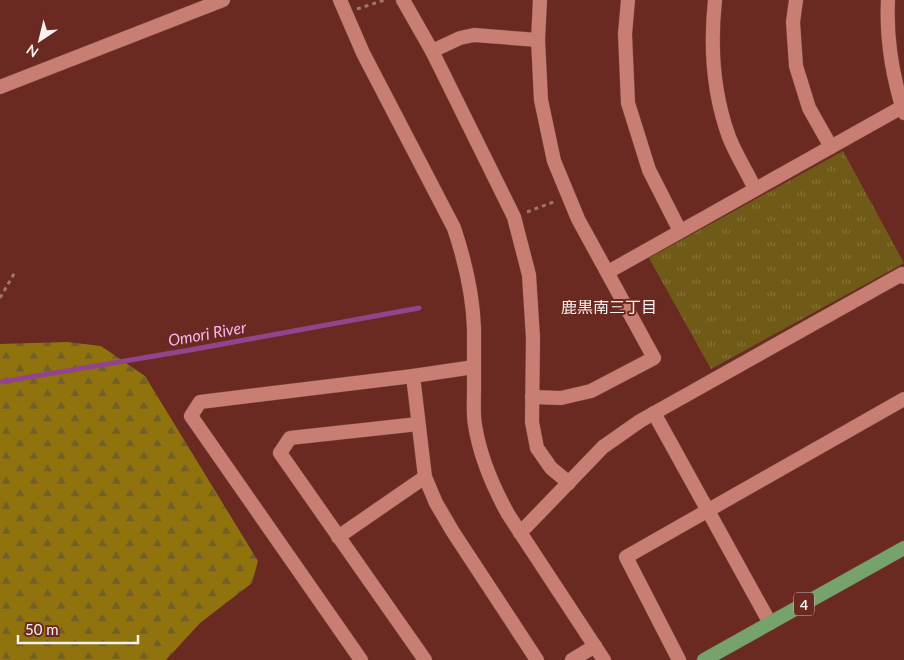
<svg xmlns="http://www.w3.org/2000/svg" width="904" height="660" font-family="Lato,'Noto Sans JP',sans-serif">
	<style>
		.grass { fill: url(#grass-tufts) }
		.forest { fill: url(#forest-firs) }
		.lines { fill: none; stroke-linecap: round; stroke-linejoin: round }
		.stream { stroke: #92448d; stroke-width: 5 }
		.minor-casing { stroke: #76443f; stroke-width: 15 }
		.tertiary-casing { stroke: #76443f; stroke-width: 15 }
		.primary-casing { stroke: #76443f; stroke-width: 15 }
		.path { stroke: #a0756f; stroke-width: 3; stroke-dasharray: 4 4; stroke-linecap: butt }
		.minor { stroke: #c87e72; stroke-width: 14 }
		.tertiary { stroke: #c87e72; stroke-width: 14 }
		.primary { stroke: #75a36b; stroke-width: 14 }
		.labels { text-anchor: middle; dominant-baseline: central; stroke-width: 4; stroke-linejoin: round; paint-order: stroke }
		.shield { fill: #6a2a21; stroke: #ceb5b1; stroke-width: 1 }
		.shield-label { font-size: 14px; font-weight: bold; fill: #f9f1ef }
		.neighbourhood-label { font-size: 16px; fill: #f9f1ef; stroke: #6a2a21 }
		.water-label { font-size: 16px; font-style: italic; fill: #f7b8f0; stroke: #6a2a21 }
	</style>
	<defs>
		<pattern id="grass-tufts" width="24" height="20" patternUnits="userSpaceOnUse" patternTransform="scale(1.25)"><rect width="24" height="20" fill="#705a18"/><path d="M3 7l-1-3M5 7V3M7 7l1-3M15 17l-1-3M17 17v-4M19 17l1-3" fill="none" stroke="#85723a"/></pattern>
		<pattern id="forest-firs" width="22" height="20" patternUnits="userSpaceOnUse" patternTransform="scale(1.25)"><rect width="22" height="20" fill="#90730d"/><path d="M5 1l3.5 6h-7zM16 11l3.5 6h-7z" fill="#716028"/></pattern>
	</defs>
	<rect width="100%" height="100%" fill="#6a2a21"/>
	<!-- grass -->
	<polygon class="grass" points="843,151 904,263 711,369 649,258"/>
	<!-- forest -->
	<polygon class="forest" points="67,342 101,346 145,376 258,561 252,583 200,623 166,660 0,660 0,344"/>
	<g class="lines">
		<!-- stream -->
		<polyline class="stream" points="0,382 190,350 419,308"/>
		<!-- minor casing -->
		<g class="minor-casing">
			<g id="minor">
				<polyline points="403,0 432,51 514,217 529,275 533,338 532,422 537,448 551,468 569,483"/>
				<polyline points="628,0 625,34 628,103 649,170 680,231"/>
				<path d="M715 0C710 46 713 93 729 137 736 155 747 172 755 189"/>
				<polyline points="796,0 793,22 796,66 809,108 831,147"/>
				<path d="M888 0C886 39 892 75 904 113"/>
				<polyline points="432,51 460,38 474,35 538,40"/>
				<polyline points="0,87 223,0"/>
				<polyline points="608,272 902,107"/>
				<polyline points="413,376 425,477 436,503 453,532 537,660"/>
				<polyline points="532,397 561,398 591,391 654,358 578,219 554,161 541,100 538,40 540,0"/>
				<polyline points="654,413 770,623"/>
				<polyline points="418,424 290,438 280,453 425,660"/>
				<polyline points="520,533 603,447 640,421 902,274 904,277"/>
				<polyline points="338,537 425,477"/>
				<polyline points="361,660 191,416 200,402 413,376 474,367"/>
				<polyline points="572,660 595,646"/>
				<polyline points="679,660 626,557 904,399"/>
			</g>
		</g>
		<!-- tertiary casing -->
		<g class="tertiary-casing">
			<path id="tertiary" d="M340 0 363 53 454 228C465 261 473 293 474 329 474 349 474 370 474 390 474 402 473 414 475 425 480 457 492 485 508 514L604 660"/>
		</g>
		<!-- primary casing -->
		<g class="primary-casing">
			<polyline id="primary" points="704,660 904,548"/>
		</g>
		<!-- path -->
		<g class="path">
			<polyline points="357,9 385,0"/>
			<polyline points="527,212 556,201"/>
			<polyline points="0,298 15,272"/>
		</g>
		<!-- minor -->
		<use href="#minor" class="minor"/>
		<!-- tertiary -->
		<use href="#tertiary" class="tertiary"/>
		<!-- primary -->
		<use href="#primary" class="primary"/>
	</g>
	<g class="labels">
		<!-- shield labels -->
		<rect class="shield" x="794" y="592.5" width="20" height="23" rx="4"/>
		<g class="shield-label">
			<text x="804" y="604">4</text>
		</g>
		<!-- neighbourhood labels -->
		<g class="neighbourhood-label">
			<text x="609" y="306">鹿黒南三丁目</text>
		</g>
		<!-- water labels -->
		<g class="water-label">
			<text transform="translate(207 333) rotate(-10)">Omori River</text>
		</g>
	</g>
	<!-- north arrow -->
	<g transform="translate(40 40) rotate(215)" stroke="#6a2a21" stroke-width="4" paint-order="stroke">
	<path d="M0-4L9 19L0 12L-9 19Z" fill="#f9f1ef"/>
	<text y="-8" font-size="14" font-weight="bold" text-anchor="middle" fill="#f9f1ef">N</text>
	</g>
	<!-- scale -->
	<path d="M18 635v8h120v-8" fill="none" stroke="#f9f1ef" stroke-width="2.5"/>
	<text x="25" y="635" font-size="15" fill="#f9f1ef" stroke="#6a2a21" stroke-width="4" paint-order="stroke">50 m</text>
</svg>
